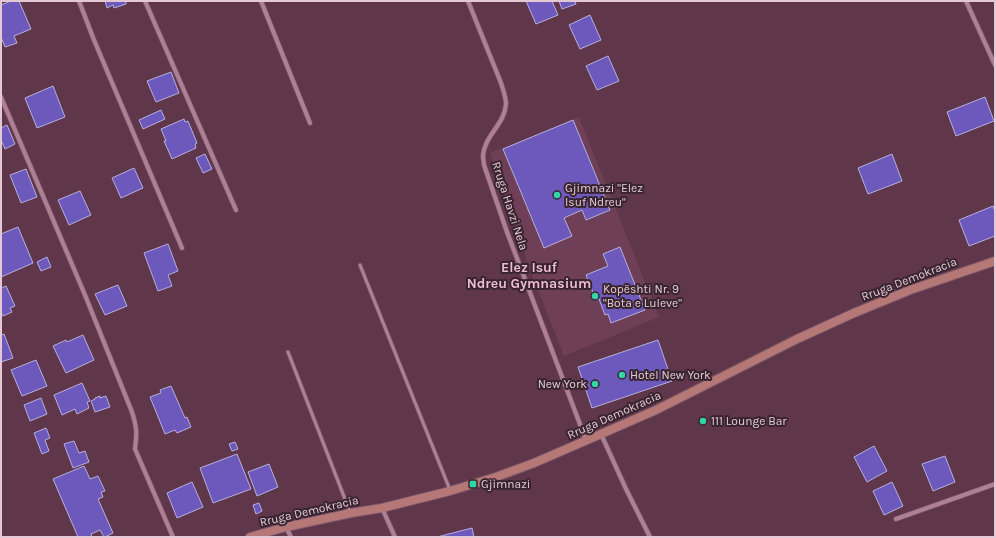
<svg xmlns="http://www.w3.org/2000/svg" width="996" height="538" font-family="Karla,sans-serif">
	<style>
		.built { fill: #6f3f57 }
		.building { fill: #6c59bb; stroke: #b5b0df }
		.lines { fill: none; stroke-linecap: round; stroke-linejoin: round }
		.service-casing { stroke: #7a5769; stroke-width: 4.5 }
		.minor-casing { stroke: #7a5769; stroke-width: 5.5 }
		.secondary-casing { stroke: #7a5769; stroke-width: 10 }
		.service { stroke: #af7f96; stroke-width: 3 }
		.minor { stroke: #af7f96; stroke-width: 4 }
		.secondary { stroke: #b67876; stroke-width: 8 }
		.poi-dot { fill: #32d4a9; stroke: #39252f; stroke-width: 1.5 }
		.labels { text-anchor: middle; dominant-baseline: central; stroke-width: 4; stroke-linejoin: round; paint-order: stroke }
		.poi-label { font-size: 12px; fill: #e4c9d5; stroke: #39252f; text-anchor: start }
		.street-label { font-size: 12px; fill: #e4c9d5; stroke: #39252f }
		.quarter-label { font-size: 14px; font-weight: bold; fill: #f0bcd4; stroke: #39252f }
	</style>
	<rect width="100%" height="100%" fill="#60364b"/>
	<!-- built -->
	<polygon class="built" points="579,117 659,317 564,356 532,275 490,153"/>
	<!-- building -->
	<g class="building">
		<polygon points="11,1 19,1 31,29 14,36 17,43 5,47 1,37 1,5"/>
		<polygon points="105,1 126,1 126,4 114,8 113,5 107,8"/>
		<polygon points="526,1 552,1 558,15 536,24"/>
		<polygon points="559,1 575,1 576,4 562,9"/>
		<polygon points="590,15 601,40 580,49 569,25"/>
		<polygon points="608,56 619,81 597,90 586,66"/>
		<polygon points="171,72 179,93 156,102 147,81"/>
		<polygon points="53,86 65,117 37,128 25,98"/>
		<polygon points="985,97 994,121 956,136 947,112"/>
		<polygon points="161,110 165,119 143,129 139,120"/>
		<polygon points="184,119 185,122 188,121 197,143 195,144 196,148 172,159 164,141 166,141 161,129"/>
		<polygon points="573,120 610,210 586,220 582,210 564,218 572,236 544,248 503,149"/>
		<polygon points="7,125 15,144 5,149 1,140 1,128"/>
		<polygon points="205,154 212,169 203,173 196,158"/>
		<polygon points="892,154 902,181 868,194 858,168"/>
		<polygon points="134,168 143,188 121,198 112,178"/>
		<polygon points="26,169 37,197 21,203 10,175"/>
		<polygon points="80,191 91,215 69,225 58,200"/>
		<polygon points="993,206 995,212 995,236 969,246 959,220"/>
		<polygon points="18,227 33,263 1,277 1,234"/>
		<polygon points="168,244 178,271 168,275 172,286 158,291 144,253"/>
		<polygon points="620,247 645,310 611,323 608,314 605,315 599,299 596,300 586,275 608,266 603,254"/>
		<polygon points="47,257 51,267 41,271 37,262"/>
		<polygon points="118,285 127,306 105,315 95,294"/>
		<polygon points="6,286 15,306 10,308 12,312 3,316 1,312 1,288"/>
		<polygon points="4,334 13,358 1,362 1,335"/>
		<polygon points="83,335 94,360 66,373 53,346 66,340 67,342"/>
		<polygon points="658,340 672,381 592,408 578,367"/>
		<polygon points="36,360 47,386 22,396 11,370"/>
		<polygon points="82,383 90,401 87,402 89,408 77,414 75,409 62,415 54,395"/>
		<polygon points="171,386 185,418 187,417 191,427 177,433 175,430 165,434 150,397 161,393 160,390"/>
		<polygon points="100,396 100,398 106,396 110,407 95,412 91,401 95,399 95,398"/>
		<polygon points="41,398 47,414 30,421 24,405"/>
		<polygon points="46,428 50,438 45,440 49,451 42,454 34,433"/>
		<polygon points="74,441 79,453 85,451 89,462 73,468 64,444"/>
		<polygon points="235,442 238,449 232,451 229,444"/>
		<polygon points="874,446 887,471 867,482 854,457"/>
		<polygon points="237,454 251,489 213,503 200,468"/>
		<polygon points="945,456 955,482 933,491 922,464"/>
		<polygon points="269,464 278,487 257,496 248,472"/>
		<polygon points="84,466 90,479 98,476 105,491 101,492 103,497 98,499 113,533 105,537 104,537 100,530 91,534 92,537 78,537 53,479"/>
		<polygon points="192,482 203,507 177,518 167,493"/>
		<polygon points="892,482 903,506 884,515 873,491"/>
		<polygon points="259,503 262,511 256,514 253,505"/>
		<polygon points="472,528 474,537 437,537"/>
	</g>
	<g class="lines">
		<!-- service casing -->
		<g class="service-casing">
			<g id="service">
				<polyline points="360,265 450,490"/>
				<polyline points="288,352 350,512"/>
			</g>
		</g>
		<!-- minor casing -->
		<g class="minor-casing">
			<g id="minor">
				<polyline points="79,1 94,40 182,248"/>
				<polyline points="145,1 236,210"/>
				<polyline points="261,1 310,123"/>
				<path d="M468 1 501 83C503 90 506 97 506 104 505 124 484 136 483 156 483 159 484 162 484 165L507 232 586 440"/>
				<polyline points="966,1 995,65"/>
				<path d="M1 97 85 295 132 412C137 428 137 433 135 449L173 537"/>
				<polyline points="601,434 626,489 650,537"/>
				<polyline points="382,508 395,537"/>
				<polyline points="896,519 995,484"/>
				<polyline points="286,527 291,537"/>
			</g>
		</g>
		<!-- secondary casing -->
		<g class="secondary-casing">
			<polyline id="secondary" points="250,537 286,527 351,513 382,508 450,491 496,477 534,463 601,434 656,410 797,339 854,313 910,290 995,261"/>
		</g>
		<!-- service -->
		<use href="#service" class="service"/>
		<!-- minor -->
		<use href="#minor" class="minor"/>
		<!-- secondary -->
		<use href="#secondary" class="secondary"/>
	</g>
	<!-- markers -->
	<g class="poi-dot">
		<circle cx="557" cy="195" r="4"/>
		<circle cx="595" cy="296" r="4"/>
		<circle cx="622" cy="375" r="4"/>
		<circle cx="595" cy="384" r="4"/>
		<circle cx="703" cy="421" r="4"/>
		<rect x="469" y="480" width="8" height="8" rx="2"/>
	</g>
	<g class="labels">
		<!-- poi labels -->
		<g class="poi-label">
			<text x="565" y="188">Gjimnazi "Elez<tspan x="565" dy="14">Isuf Ndreu"</tspan></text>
			<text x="603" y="289">Kopështi Nr. 9<tspan x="603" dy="14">"Bota e Luleve"</tspan></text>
			<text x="630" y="375">Hotel New York</text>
			<text x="587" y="384" text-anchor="end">New York</text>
			<text x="711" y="421">111 Lounge Bar</text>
			<text x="481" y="484">Gjimnazi</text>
		</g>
		<!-- street labels -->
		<g class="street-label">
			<text transform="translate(510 206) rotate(72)">Rruga Havzi Nela</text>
			<text transform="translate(909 279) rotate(-21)">Rruga Demokracia</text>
			<text transform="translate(614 415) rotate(-24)">Rruga Demokracia</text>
			<text transform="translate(309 511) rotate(-13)">Rruga Demokracia</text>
		</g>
		<!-- quarter labels -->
		<g class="quarter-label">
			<text x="529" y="267">Elez Isuf<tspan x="529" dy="16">Ndreu Gymnasium</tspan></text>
		</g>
	</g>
	<!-- border -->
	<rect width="996" height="538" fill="none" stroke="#e4c9d5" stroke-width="4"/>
</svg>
